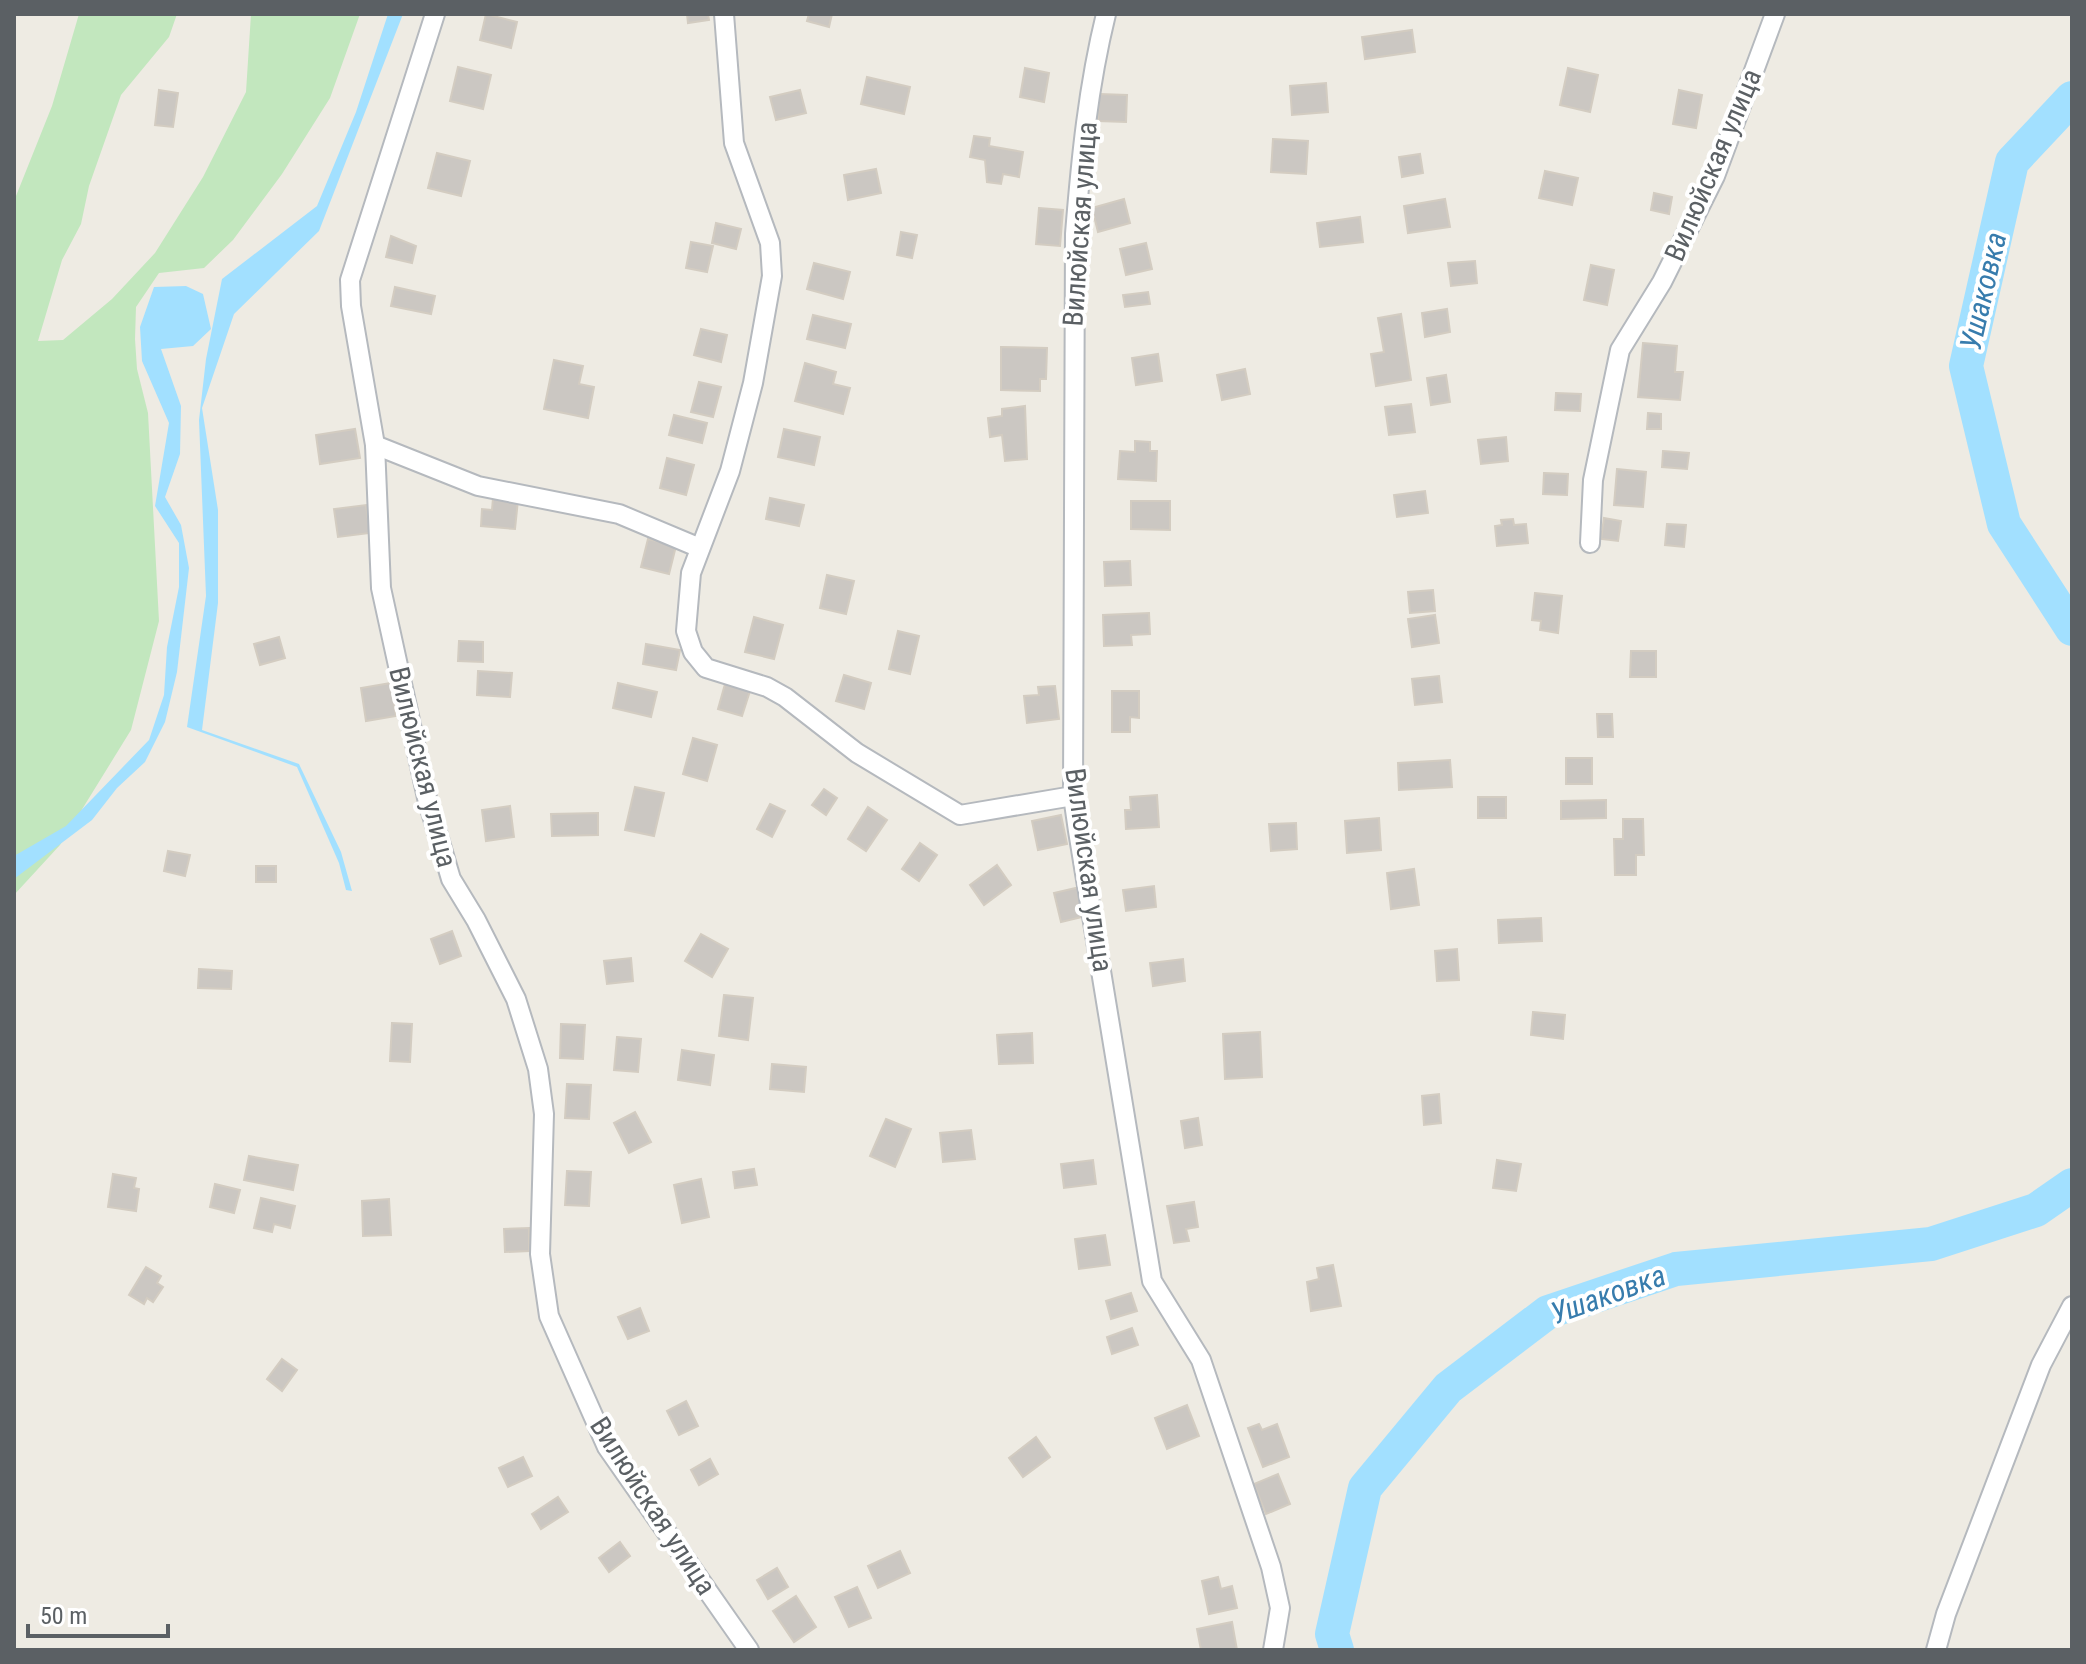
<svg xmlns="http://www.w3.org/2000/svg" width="2086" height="1664" font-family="'Roboto Condensed',sans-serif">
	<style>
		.green { fill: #c2e7be }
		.water { fill: #a2e0ff }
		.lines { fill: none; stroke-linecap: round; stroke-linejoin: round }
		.river { stroke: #a2e0ff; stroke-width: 34 }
		.building { fill: #cbc7c2; stroke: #d3ccc1; stroke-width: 2 }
		.minor-casing { stroke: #b5b9be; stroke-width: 22 }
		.minor { stroke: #fff; stroke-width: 18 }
		.labels { text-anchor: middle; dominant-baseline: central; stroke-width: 8; stroke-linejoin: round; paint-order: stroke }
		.street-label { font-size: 28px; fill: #5b6064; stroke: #fff }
		.water-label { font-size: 30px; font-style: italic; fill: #377cad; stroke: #fff }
	</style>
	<rect width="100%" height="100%" fill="#eeebe3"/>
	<!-- green -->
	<polygon class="green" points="79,14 177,14 169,37 121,95 89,186 81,224 62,260 38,341 63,340 112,299 155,253 203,177 246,92 251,14 360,14 330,98 282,174 233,240 204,268 159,273 136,307 135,339 137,369 148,413 159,621 131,730 60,845 14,895 14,201 52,106"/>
	<!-- water -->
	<g class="water">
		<polygon points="388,14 403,14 319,231 234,314 202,408 218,510 218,603 202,730 299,764 341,852 352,891 346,890 339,863 297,767 187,727 206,596 199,420 206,359 222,279 317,206 356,112"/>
		<polygon points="186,286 203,294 211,329 193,346 161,349 181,406 180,454 165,497 181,525 189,568 177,672 165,722 145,762 117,788 92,820 14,879 14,856 66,826 149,740 164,695 167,647 179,587 179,543 155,506 169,423 142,361 140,327 154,287"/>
	</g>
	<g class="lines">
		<!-- river -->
		<g class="river">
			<polyline points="2072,98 2012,162 1966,366 2004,524 2072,629"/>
			<polyline points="1337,1650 1332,1634 1365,1488 1448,1388 1548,1312 1676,1269 1931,1244 2036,1210 2072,1185"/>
		</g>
	</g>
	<!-- building -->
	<g class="building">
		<polygon points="486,14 517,22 511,48 480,40"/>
		<polygon points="687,14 708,14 709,20 688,23"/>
		<polygon points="809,14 832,14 829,27 807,21"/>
		<polygon points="1412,30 1415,52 1365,59 1362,37"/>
		<polygon points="458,67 491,75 483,109 450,101"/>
		<polygon points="1025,68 1049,73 1044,102 1020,97"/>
		<polygon points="1568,68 1598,75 1590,112 1560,105"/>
		<polygon points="867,77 910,87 904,114 861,104"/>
		<polygon points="1326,83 1328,112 1292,115 1290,86"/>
		<polygon points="159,90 178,93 173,127 155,125"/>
		<polygon points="800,90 806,113 776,120 770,97"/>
		<polygon points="1679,90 1702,95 1696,128 1673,124"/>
		<polygon points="1099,94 1127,95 1126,122 1098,121"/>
		<polygon points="974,136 990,138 989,146 1023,152 1019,177 1003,174 1001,184 987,182 985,160 970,157"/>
		<polygon points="1273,139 1308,141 1306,174 1271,172"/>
		<polygon points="437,153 470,161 461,196 428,188"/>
		<polygon points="1420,154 1423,173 1402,177 1399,157"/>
		<polygon points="876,169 881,193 848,200 844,175"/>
		<polygon points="1545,171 1578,178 1572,205 1539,198"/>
		<polygon points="1654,193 1672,197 1669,214 1651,210"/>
		<polygon points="1124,199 1130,223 1098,232 1092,208"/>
		<polygon points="1445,199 1450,227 1408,233 1404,206"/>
		<polygon points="1039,208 1063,210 1060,246 1036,244"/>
		<polygon points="1360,217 1363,242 1320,247 1317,223"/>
		<polygon points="716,223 741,229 736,249 712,243"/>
		<polygon points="901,232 917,235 912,258 897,255"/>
		<polygon points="391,236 416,246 412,263 386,257"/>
		<polygon points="691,242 713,246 707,272 686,268"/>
		<polygon points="1146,243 1152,269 1126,275 1120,249"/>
		<polygon points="1475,261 1477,283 1451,286 1448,263"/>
		<polygon points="814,263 850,272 843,299 807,289"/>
		<polygon points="1591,265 1614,270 1607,305 1584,300"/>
		<polygon points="395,287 435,296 431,314 391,306"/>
		<polygon points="1148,292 1150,304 1125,307 1123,295"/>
		<polygon points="1447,309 1450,332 1425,337 1422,313"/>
		<polygon points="1401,314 1411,380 1376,386 1371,354 1384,352 1378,318"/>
		<polygon points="813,315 851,324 845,348 807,339"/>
		<polygon points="701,329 727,335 721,362 694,355"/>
		<polygon points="1643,343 1677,346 1675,372 1683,372 1680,400 1638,397"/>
		<polygon points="1001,347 1047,348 1046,379 1040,379 1040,391 1001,390"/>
		<polygon points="1158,354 1162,381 1136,385 1132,358"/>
		<polygon points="554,360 583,366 579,384 594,387 588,418 544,409"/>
		<polygon points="805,363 836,372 833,384 850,388 843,414 795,401"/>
		<polygon points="1245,369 1250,394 1222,400 1217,375"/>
		<polygon points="1446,375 1450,402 1431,405 1427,378"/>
		<polygon points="699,382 721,387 713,417 691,412"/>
		<polygon points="1556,393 1581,394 1580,411 1555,410"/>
		<polygon points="1411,404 1415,432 1389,435 1385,407"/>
		<polygon points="1025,406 1027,459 1005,461 1002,435 990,437 988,418 1002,416 1002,409"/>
		<polygon points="1648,413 1661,414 1661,429 1647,429"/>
		<polygon points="674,415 707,423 702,443 669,435"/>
		<polygon points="355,429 360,458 320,464 316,435"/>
		<polygon points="784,429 820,437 814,465 778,457"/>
		<polygon points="1506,437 1508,461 1481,464 1478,440"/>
		<polygon points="1135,441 1150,442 1150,451 1157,451 1156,481 1118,479 1120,451 1135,452"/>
		<polygon points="1663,451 1689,453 1687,469 1662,467"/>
		<polygon points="667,458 694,465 686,495 660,488"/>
		<polygon points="1617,469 1646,472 1643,507 1614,505"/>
		<polygon points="1544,473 1568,474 1567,495 1543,494"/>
		<polygon points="1425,491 1428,513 1397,517 1394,495"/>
		<polygon points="493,498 518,500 515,529 481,526 482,509 492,510"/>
		<polygon points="770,498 804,505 799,526 766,519"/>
		<polygon points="1131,501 1170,501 1170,530 1131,529"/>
		<polygon points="366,505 370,533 338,537 334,509"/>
		<polygon points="1604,518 1621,521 1618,541 1601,539"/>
		<polygon points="1513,519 1514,525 1526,524 1528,543 1497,546 1495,526 1502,525 1501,520"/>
		<polygon points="1667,524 1686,525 1684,547 1665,545"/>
		<polygon points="648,539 676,546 669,574 641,567"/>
		<polygon points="1130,561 1131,585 1105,586 1104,562"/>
		<polygon points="827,575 854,581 846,614 820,608"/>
		<polygon points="1433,590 1435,611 1410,613 1408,592"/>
		<polygon points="1535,593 1562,596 1558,633 1540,630 1541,621 1532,620"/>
		<polygon points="1149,613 1150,634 1131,635 1132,645 1104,646 1103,615"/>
		<polygon points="1435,615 1439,643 1412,647 1408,619"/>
		<polygon points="754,617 783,625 774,659 745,652"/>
		<polygon points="898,631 919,636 910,674 889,669"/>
		<polygon points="279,637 285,658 260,665 254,644"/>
		<polygon points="459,641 483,642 483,662 458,661"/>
		<polygon points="646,644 680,650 676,670 643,664"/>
		<polygon points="1631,651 1656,651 1656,677 1630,677"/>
		<polygon points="478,671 512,673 510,697 477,695"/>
		<polygon points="844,675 871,683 864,709 836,701"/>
		<polygon points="1439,676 1442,702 1415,705 1412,679"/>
		<polygon points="391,683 396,716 366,721 361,688"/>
		<polygon points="618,683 657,692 651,717 613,708"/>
		<polygon points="725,684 750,691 742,716 718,709"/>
		<polygon points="1055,686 1059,719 1027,723 1024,696 1039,695 1038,687"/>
		<polygon points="1112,691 1139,691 1139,718 1130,717 1130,732 1112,732"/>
		<polygon points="1597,714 1612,714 1613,737 1598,737"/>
		<polygon points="693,738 717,745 707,781 683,774"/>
		<rect x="1566" y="758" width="26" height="26"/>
		<polygon points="1450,760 1452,787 1399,790 1398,763"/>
		<polygon points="635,787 664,793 654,836 625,830"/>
		<polygon points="824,789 837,798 826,815 812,805"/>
		<polygon points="1157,795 1159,827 1126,829 1125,810 1131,810 1130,797"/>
		<rect x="1478" y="797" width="28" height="21"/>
		<polygon points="1606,800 1606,818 1561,819 1561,801"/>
		<polygon points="770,804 785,811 772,837 757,829"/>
		<polygon points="510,806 514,837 486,841 482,810"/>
		<polygon points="868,807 887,820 866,851 848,839"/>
		<polygon points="598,813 598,835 552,836 551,814"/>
		<polygon points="1061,815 1067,844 1038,850 1032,821"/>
		<polygon points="1379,818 1381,850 1347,853 1345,821"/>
		<polygon points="1623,819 1643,819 1644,855 1636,855 1636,875 1615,875 1614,839 1623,839"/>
		<polygon points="1296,823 1297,849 1271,851 1269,824"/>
		<polygon points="920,843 937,855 919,881 902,869"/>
		<polygon points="168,851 190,855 185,876 164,871"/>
		<polygon points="997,865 1011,885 984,905 970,885"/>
		<rect x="256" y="866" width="20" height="16"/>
		<polygon points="1414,869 1419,905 1391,909 1387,873"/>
		<polygon points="1154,886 1156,907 1126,911 1123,890"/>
		<polygon points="1080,887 1086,916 1061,922 1054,893"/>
		<polygon points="1541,918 1542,941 1499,943 1498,920"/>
		<polygon points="452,931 461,956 440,964 431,939"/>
		<polygon points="701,934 728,949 712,977 685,961"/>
		<polygon points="1457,949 1459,980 1437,981 1435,951"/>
		<polygon points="631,958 633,981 607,984 604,961"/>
		<polygon points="1183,959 1185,981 1153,986 1150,963"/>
		<polygon points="199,969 232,971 231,989 198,988"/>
		<polygon points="724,995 753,998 748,1040 719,1036"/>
		<polygon points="1533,1012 1565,1015 1563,1039 1531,1035"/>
		<polygon points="392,1023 412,1024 410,1062 390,1061"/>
		<polygon points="561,1024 585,1025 583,1059 560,1058"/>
		<polygon points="1260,1032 1262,1077 1225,1079 1223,1034"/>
		<polygon points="1032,1033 1033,1063 999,1064 997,1035"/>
		<polygon points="617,1037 641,1039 638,1072 614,1070"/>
		<polygon points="682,1050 714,1055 710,1085 678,1080"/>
		<polygon points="772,1064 806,1067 804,1092 770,1089"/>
		<polygon points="567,1084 591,1085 589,1119 565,1118"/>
		<polygon points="1439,1094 1441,1123 1424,1125 1422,1096"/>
		<polygon points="635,1112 651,1142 629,1153 614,1123"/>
		<polygon points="1198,1118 1202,1145 1185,1148 1181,1121"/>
		<polygon points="886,1119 911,1129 895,1167 870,1156"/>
		<polygon points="971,1130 975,1159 943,1162 940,1133"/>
		<polygon points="249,1156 298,1165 293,1190 244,1180"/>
		<polygon points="1093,1160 1096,1184 1064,1188 1061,1164"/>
		<polygon points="1497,1160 1521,1164 1516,1191 1493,1188"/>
		<polygon points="754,1169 757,1185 735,1188 733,1172"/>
		<polygon points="567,1171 591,1172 589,1206 565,1205"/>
		<polygon points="113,1174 136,1178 134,1188 139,1189 136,1211 108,1207"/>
		<polygon points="701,1179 709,1217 682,1223 674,1185"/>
		<polygon points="215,1184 240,1190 234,1213 210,1207"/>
		<polygon points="261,1198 295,1206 290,1228 274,1224 272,1232 254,1228"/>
		<polygon points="389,1199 391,1235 363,1236 362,1201"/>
		<polygon points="1194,1202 1198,1227 1186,1229 1189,1241 1174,1243 1167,1206"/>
		<polygon points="529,1228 529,1251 505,1252 504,1229"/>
		<polygon points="1105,1235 1110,1265 1079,1269 1075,1239"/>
		<polygon points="1333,1265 1341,1306 1311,1311 1307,1282 1319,1279 1317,1268"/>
		<polygon points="146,1267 161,1276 157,1283 163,1287 153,1302 147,1298 144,1304 129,1295"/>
		<polygon points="1131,1293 1137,1311 1111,1319 1106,1301"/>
		<polygon points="640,1308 649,1331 628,1339 618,1317"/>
		<polygon points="1132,1328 1138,1345 1112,1354 1107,1337"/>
		<polygon points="282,1359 297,1370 282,1391 267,1379"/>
		<polygon points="686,1401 698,1426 679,1435 667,1411"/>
		<polygon points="1187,1405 1199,1436 1167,1449 1155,1418"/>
		<polygon points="1259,1424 1262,1430 1277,1424 1289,1457 1263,1467 1248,1428"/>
		<polygon points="1036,1437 1050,1457 1023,1477 1009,1458"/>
		<polygon points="523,1457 532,1476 508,1487 499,1468"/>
		<polygon points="710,1459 718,1474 699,1485 691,1470"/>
		<polygon points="1278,1474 1290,1504 1266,1514 1254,1484"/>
		<polygon points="558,1497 568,1512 541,1529 532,1514"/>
		<polygon points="620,1542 630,1556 609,1572 599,1558"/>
		<polygon points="900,1551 910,1573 878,1588 868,1566"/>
		<polygon points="777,1568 788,1587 768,1599 757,1580"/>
		<polygon points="1218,1577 1221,1589 1232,1586 1237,1608 1209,1614 1202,1581"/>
		<polygon points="857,1587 871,1618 849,1627 835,1597"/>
		<polygon points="796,1596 816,1627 794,1642 773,1611"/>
		<polygon points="1232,1622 1237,1650 1201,1650 1197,1629"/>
	</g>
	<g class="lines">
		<!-- minor casing -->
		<g class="minor-casing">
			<g id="minor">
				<polyline points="435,14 350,280 351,306 375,445 381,588 427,798 451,879 476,920 516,999 538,1069 544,1114 540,1254 549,1316 607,1447 749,1650"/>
				<polyline points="724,14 734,143 770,243 772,276 753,383 730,471 691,573 686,631 693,652 706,668 767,687 785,697 857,753 960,815 1073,796"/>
				<path d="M1106 14C1088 87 1081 159 1075 234L1073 796 1078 831 1152 1281 1201 1360 1271 1567 1280 1608 1273 1650"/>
				<polyline points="375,445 478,486 619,514 700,548"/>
				<polyline points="1590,543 1593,480 1620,350 1662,282 1715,176 1775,14"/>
				<polyline points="1936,1650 1946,1614 2041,1365 2072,1306"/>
			</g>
		</g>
		<!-- minor -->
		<use href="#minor" class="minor"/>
	</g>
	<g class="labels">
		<!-- street labels -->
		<g class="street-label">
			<text transform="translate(1713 165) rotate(-67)">Вилюйская улица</text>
			<text transform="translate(1080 224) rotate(-86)">Вилюйская улица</text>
			<text transform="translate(423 767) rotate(76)">Вилюйская улица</text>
			<text transform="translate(1089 870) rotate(82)">Вилюйская улица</text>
			<text transform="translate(653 1506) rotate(57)">Вилюйская улица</text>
		</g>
		<!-- water labels -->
		<g class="water-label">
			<text transform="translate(1983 291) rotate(-77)">Ушаковка</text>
			<text transform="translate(1608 1294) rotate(-20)">Ушаковка</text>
		</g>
	</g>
	<!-- border -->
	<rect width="2086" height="1664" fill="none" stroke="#5b6064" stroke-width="32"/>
	<!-- scale -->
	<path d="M28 1624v12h140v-12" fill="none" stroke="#5b6064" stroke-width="4"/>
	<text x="40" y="1624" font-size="24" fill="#5b6064" stroke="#ffffff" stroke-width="6" paint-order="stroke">50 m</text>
</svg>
